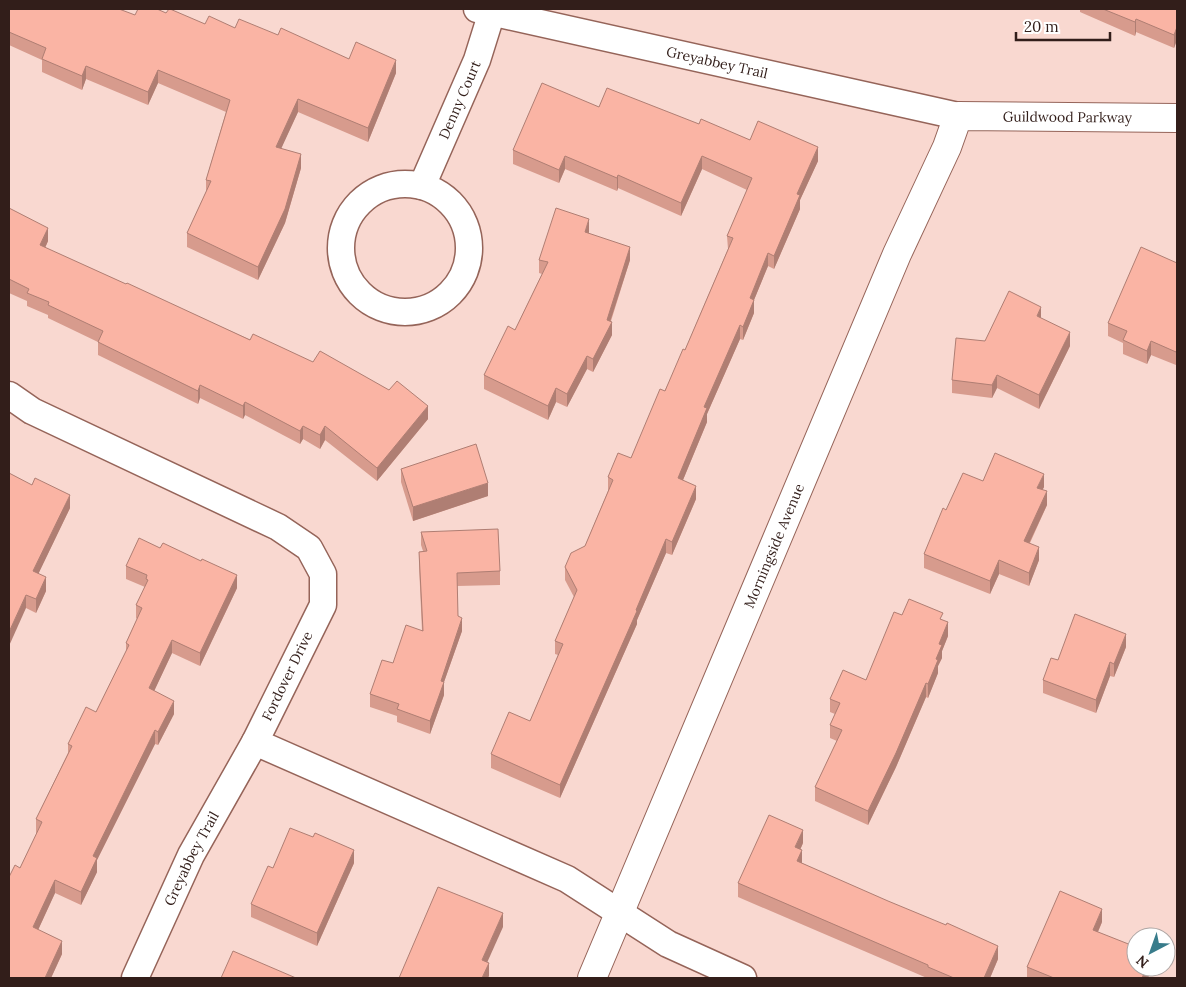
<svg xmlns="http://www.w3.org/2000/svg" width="1186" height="987" font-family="Lora,serif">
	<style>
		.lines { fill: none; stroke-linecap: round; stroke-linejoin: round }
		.street-casing { stroke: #956459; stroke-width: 29 }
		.secondary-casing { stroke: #956459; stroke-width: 30 }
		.street { stroke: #fff; stroke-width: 26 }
		.secondary { stroke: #fff; stroke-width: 28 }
		.wall { fill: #d79b8d }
		.shaded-wall { fill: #af7e73 }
		.building { fill: #fab4a4; stroke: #af7e73 }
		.labels { text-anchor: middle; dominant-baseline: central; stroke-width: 5; stroke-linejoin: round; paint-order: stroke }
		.street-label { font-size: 14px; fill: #321e1a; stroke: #fff }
	</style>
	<rect width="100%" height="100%" fill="#f9d8d0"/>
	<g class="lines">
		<!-- street casing -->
		<g class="street-casing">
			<g id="street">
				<path id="s1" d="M477 9 958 116"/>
				<circle cx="405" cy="248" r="64"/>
				<path id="s2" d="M422 186 477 60 492 12"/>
				<polyline points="9,395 32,411 278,527 309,548 323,574 323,605 255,742 567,879 668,944 743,978"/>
				<path id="s3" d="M135 978 191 855 255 742"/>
			</g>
		</g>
		<!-- secondary casing -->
		<g class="secondary-casing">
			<g id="secondary">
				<path id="s4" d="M592 978 897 254 947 147 958 116 1177 118"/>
			</g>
		</g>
		<!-- street -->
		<use href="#street" class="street"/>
		<!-- secondary -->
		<use href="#secondary" class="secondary"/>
	</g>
	<!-- wall -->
	<g class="wall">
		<polygon points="9,9 135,15 166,13 205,24 235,28 278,35 349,59 396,73 368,142 298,112 281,148 301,168 285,223 258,280 187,247 187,233 206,192 206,180 226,112 158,83 148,105 86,79 82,90 42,72 42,60 9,45"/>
		<polygon points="1080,9 1177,9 1177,40 1174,48 1136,32 1135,36 1080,12"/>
		<polygon points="599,107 699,124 818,161 800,200 800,209 774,269 768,266 754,300 754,313 743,340 740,339 707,414 707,422 683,480 696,499 672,555 666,553 637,620 637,624 560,798 491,768 491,754 530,721 558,655 555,654 555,641 574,597 565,580 565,567 585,546 608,491 608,477 631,458 685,350 728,249 727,236 747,190 702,169 681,216 618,188 617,191 565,169 559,183 513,164 513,150"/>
		<polygon points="9,208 48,241 45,248 428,419 377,481 325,440 320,449 303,439 300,444 245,415 243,419 200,398 198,404 98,355 98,342 48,318 48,315 27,306 27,301 9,293"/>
		<polygon points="589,232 589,234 630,260 611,321 612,335 593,372 587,369 567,407 556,402 548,420 484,389 484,375 515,330 542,274 539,273 539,260"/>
		<polygon points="1177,263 1177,362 1176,365 1151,355 1147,364 1123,354 1123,343 1108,336 1108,323"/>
		<polygon points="1041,318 1070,346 1039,409 997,388 992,398 952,393 952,380 985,341"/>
		<polygon points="401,469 488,496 413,521 401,482"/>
		<polygon points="9,473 70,508 38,574 46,591 36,613 26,608"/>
		<polygon points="983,481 1044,487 1042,490 1047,505 1030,543 1039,560 1029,586 999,574 990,594 924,568 924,554 946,510"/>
		<polygon points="421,532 500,571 500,585 457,586 458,616 462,631 444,682 444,695 430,734 397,722 397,716 370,707 370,694 393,663 422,631 419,565 419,552 423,551 421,545"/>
		<polygon points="126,566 237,588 200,666 172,653 154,691 174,714 158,745 155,744 97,860 97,872 81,905 55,893 38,930 62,954 51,978 20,868 37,833 36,833 36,819 68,753 68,744 96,712 126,652 126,643 137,619 136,618 136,605 145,587 126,579"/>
		<polygon points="902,615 943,620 948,636 942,651 942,658 938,666 938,673 928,698 926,697 896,767 868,825 815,801 815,787 837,741 830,738 830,725 835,714 830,712 830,699 866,680"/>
		<polygon points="1126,647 1114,677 1110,676 1096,713 1043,693 1043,680 1058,660"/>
		<polygon points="803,843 800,850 802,863 998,959 990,978 927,978 738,897 738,883"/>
		<polygon points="354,863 317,946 251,917 251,904 273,868"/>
		<polygon points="1102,922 1098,932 1152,967 1148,978 1027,978 1027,967"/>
	</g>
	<!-- shaded-wall -->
	<g class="shaded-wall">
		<polygon points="1136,19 1136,32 1135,36 1135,22"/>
		<polygon points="1177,27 1177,40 1174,48 1174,35"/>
		<polygon points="396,60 396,73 368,142 368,128"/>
		<polygon points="86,66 86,79 82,90 82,76"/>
		<polygon points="158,70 158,83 148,105 148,92"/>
		<polygon points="298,99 298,112 276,160 276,147"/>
		<polygon points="818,147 818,161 800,200 800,209 774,269 774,256 797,194"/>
		<polygon points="301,154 301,168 285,223 258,280 258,267"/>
		<polygon points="565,156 565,169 559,183 559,170"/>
		<polygon points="702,156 702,169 681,216 681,203"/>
		<polygon points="618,175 618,188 617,191 617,178"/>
		<polygon points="589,219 589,232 585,246 585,232"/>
		<polygon points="48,228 48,241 40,259 40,245"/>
		<polygon points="630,247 630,260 608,328 612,322 612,335 593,372 593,359"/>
		<polygon points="768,253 768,266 754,300 754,313 743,340 743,327 750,298"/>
		<polygon points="1041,307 1041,320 1037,316"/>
		<polygon points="740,325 740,339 707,414 707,422 678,492 678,478 704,407"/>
		<polygon points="1070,332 1070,346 1039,409 1039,395"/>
		<polygon points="1151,341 1151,355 1147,364 1147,351"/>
		<polygon points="1177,349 1177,362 1176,365 1176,352"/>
		<polygon points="587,356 587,369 567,407 567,394"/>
		<polygon points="997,375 997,388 992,398 992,385"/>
		<polygon points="200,385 200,398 198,404 198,391"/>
		<polygon points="556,388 556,402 548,420 548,406"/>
		<polygon points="245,402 245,415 243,419 243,406"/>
		<polygon points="428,406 428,419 377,481 377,468"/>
		<polygon points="303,426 303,439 300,444 300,431"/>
		<polygon points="325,426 325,440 320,449 320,435"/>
		<polygon points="1044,474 1044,487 1037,501 1037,488"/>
		<polygon points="488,483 488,496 413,521 413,507"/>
		<polygon points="696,486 696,499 672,555 672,542"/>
		<polygon points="1047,491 1047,505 1024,554 1024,541"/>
		<polygon points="70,495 70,508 33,585 33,571"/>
		<polygon points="666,539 666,553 637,620 637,624 560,798 560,785"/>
		<polygon points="1039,547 1039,560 1029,586 1029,573"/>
		<polygon points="999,560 999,574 990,594 990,581"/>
		<polygon points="237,575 237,588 200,666 200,653"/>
		<polygon points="46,577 46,591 36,613 36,599"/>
		<polygon points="26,595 26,608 9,646 9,632"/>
		<polygon points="462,618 462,631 444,682 444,695 430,734 430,721 441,681"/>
		<polygon points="948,622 948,636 942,651 942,658 938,666 938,673 928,698 928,684 939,644"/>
		<polygon points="1126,634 1126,647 1114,677 1114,664"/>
		<polygon points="172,640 172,653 149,702 149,688"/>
		<polygon points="1110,662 1110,676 1096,713 1096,700"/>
		<polygon points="926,683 926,697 896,767 868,825 868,811"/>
		<polygon points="174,701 174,714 158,745 158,732"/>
		<polygon points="155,730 155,744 97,860 97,872 81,905 81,892 93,856"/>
		<polygon points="803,830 803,843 795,861 795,847"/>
		<polygon points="354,850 354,863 317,946 317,933"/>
		<polygon points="802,850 802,864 797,861"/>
		<polygon points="55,880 55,893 33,941 33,927"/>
		<polygon points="1102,909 1102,922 1093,943 1093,930"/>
		<polygon points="503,913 503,927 482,974 482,960"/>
		<polygon points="62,941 62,954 51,978 45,978"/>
		<polygon points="998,946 998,959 990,978 984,978"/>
		<polygon points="489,963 489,976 488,978 482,978"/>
		<polygon points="1147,967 1152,967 1148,978 1142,978"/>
	</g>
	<!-- building -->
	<g class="building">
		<polygon points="9,9 119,9 135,15 138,9 157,9 166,13 169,9 170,9 205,24 209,16 235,28 239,19 278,35 281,28 349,59 356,42 396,60 368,128 298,99 276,147 301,154 285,209 258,267 187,233 211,181 206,180 230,100 158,70 148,92 86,66 82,76 42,59 46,48 9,32"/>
		<polygon points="1103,9 1177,9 1177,27 1174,35 1136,19 1135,22"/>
		<polygon points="542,83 599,107 607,88 699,124 701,119 750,140 758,121 818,147 797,194 800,195 774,256 768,253 750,298 754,300 743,327 740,325 704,407 707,408 678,478 696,486 672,542 666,539 636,610 637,611 560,785 491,754 509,712 530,721 563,644 555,641 577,590 565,567 571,553 585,546 613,480 608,477 618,453 631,458 660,389 665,391 683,349 685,350 733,238 727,236 752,178 702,156 681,203 618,175 617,178 565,156 559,170 513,150"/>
		<polygon points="9,208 48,228 40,245 126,284 127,283 250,340 253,334 313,362 320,351 389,390 397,381 428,406 377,468 325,426 320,435 303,426 300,431 245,402 243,406 200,385 198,391 98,342 103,331 48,305 49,302 27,293 29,289 9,279"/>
		<polygon points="556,208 589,219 585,232 630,247 607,320 612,322 593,359 587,356 567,394 556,388 548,406 484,375 508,326 515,330 548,262 539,260"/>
		<polygon points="1141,247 1177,263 1177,349 1176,352 1151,341 1147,351 1123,340 1127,331 1108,323"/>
		<polygon points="1009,291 1041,307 1037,316 1070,332 1039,395 997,375 992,385 952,380 956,338 985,341"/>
		<polygon points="476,444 488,483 413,507 401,469"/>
		<polygon points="995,453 1044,474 1037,488 1047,491 1024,541 1039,547 1029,573 999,560 990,581 924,554 943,508 946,510 963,473 983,481"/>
		<polygon points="9,473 32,485 35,478 70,495 33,571 46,577 36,599 26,595 9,632"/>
		<polygon points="498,529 500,571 457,573 458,616 462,618 441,681 444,682 430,721 397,709 399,704 370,694 382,660 393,663 406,625 423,631 419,552 427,551 421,532"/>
		<polygon points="139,538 160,548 163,543 201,561 202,559 237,575 200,653 172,640 149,688 174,701 158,732 155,730 93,856 97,858 81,892 55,880 33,927 62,941 45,978 9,978 9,877 15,865 20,868 42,822 36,819 72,746 68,744 86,707 96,712 129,645 126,643 142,608 136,605 148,580 146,579 147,575 126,566"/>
		<polygon points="909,599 943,613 940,619 948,622 939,644 942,645 936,659 938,660 928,684 926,683 896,753 868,811 815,787 842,730 830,725 840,703 830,699 843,670 866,680 894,612 902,615"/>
		<polygon points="1075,614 1126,634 1114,664 1110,662 1096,700 1043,680 1051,658 1058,660"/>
		<polygon points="769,815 803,830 795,847 802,850 797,861 888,901 946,925 947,923 998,946 984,978 954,978 928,967 928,965 738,883"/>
		<polygon points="290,828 313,837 315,833 354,850 317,933 251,904 268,866 273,868"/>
		<polygon points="438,887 503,913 482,960 489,963 482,978 399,978"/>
		<polygon points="1060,891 1102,909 1093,930 1136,947 1136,967 1147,967 1142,978 1054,978 1027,967"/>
		<polygon points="233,951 296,978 221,978"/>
	</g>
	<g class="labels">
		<!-- street labels -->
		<g class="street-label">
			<text stroke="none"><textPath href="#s1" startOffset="246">Greyabbey Trail</textPath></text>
			<text stroke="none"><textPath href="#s2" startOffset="94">Denny Court</textPath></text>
			<text stroke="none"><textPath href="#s4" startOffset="1046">Guildwood Parkway</textPath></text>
			<text stroke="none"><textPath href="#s4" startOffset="469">Morningside Avenue</textPath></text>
			<text transform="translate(287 676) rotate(-64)">Fordover Drive</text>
			<text stroke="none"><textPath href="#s3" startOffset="132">Greyabbey Trail</textPath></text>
		</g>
	</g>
	<!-- border -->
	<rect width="1186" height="987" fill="none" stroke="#321e1a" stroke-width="20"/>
	<!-- north arrow -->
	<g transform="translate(1151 952) rotate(221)"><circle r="24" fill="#ffffff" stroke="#ada5a3"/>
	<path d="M0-4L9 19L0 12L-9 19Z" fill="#387c8b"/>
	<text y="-8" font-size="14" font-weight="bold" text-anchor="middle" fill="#321e1a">N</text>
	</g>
	<!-- scale -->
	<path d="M1016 32v8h94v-8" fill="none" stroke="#321e1a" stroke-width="2.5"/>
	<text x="1024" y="32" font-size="15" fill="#321e1a" stroke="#ffffff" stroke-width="4" paint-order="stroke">20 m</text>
</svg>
